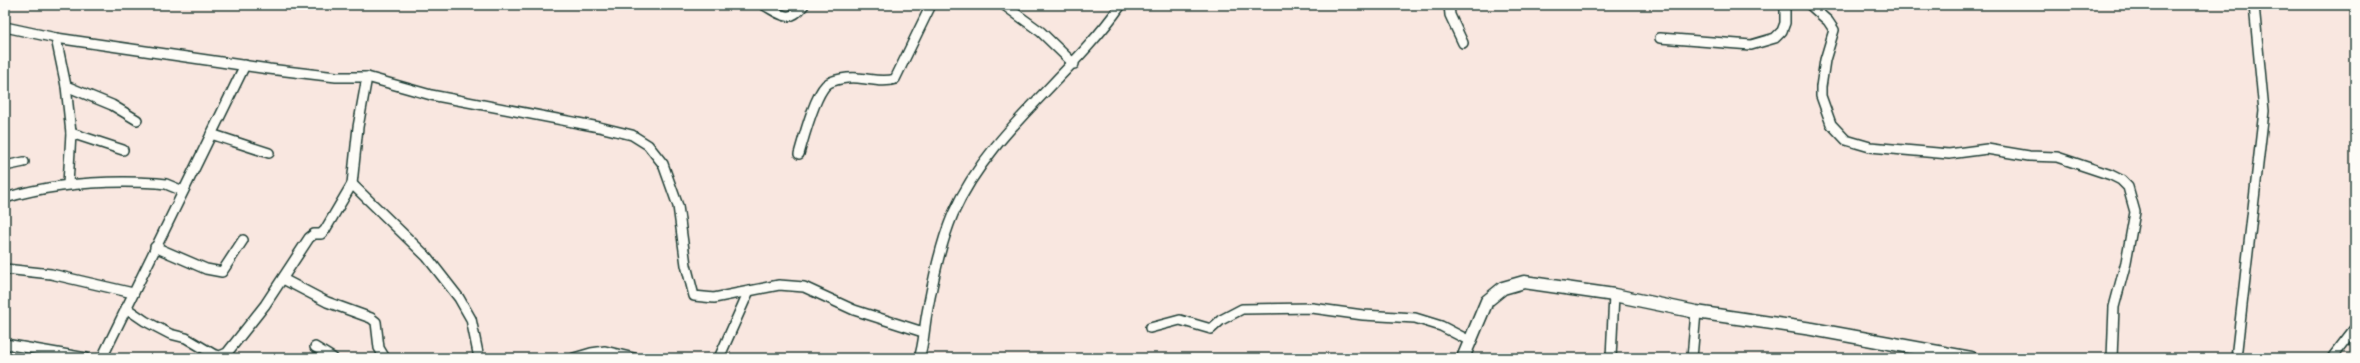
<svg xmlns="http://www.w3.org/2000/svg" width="2360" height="363" font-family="Dekko,sans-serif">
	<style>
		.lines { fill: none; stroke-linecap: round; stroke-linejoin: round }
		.minor-casing { stroke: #1f3d34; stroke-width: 12 }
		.tertiary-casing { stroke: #1f3d34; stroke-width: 15 }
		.minor { stroke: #fdfcf7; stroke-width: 9 }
		.tertiary { stroke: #fdfcf7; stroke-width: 12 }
	</style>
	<rect width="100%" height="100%" fill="#f9e7e0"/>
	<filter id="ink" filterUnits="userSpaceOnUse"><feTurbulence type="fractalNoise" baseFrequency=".025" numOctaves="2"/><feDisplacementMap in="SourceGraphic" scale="8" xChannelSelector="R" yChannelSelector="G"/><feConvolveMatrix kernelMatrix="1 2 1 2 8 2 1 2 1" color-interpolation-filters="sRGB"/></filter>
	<g filter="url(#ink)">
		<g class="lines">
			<!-- minor casing -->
			<g class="minor-casing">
				<g id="minor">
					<path d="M764 5C782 15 789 24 804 5"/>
					<polyline points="1004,5 1041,32 1074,64"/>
					<polyline points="1449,5 1450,15 1463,43"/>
					<polyline points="1810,5 1828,21 1834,30 1825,60 1821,87 1821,96 1831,124 1846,140 1870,147 1949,154 1987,149 2029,156 2057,157 2111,175 2121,180 2128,187 2135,212 2126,262 2114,307 2112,358"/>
					<polyline points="5,27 56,38 269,69 336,77 367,77 431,95 599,127 632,135 648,145 663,164 678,206 686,265 694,296 714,298 779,285 804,287 854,310 923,332"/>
					<polyline points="56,38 66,86 71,133 68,184"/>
					<polyline points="1660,38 1751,45 1775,38 1782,31 1785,23 1785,5"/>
					<polyline points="66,86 112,105 137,120"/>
					<polyline points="71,133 123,150"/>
					<polyline points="211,134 269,153"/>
					<path d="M799 154C804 137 814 97 826 85 833 79 849 77 858 78 870 79 884 83 895 79L931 5"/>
					<polyline points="5,166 24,162"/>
					<polyline points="352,184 427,257 459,298 471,319 479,358"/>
					<path d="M5 198C55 183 105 180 157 183L166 184 183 191"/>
					<polyline points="155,247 206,269 222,272 243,240"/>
					<polyline points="5,269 51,274 133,293"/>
					<polyline points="283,279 327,302 371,318 376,322 379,348 385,358"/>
					<polyline points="126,308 145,321 170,334 186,338 213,354 220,356 227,353 265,305 309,238 314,234 321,234 325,230 352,184 358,127 367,77"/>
					<polyline points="1150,328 1180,320 1211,329 1221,320 1242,309 1312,308 1363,315 1415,318 1441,326 1470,341"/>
					<polyline points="5,344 86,358"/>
					<polyline points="315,347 333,358"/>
					<polyline points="102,358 245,65"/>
					<polyline points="574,358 591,353 605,351 634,358"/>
					<polyline points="719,358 748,293"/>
					<path d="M919 358C924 345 924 328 927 313 933 281 940 245 953 214 989 132 1070 78 1121 5"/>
					<polyline points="1611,358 1614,295"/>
					<polyline points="1692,358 1696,312"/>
					<polyline points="2236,358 2264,111 2254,5"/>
					<polyline points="2332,358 2355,328"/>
				</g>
			</g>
			<!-- tertiary casing -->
			<g class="tertiary-casing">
				<polyline id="tertiary" points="1463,358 1487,301 1503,288 1524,282 1614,295 1696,312 1812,329 1971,358"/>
			</g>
			<!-- minor -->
			<use href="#minor" class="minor"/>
			<!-- tertiary -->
			<use href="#tertiary" class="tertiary"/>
		</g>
	</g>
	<!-- margin -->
	<rect width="2360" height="363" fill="none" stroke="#fdfcf7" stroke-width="20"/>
	<rect x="10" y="10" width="2340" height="343" fill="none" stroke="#1f3d34" stroke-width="1.5" filter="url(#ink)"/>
</svg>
